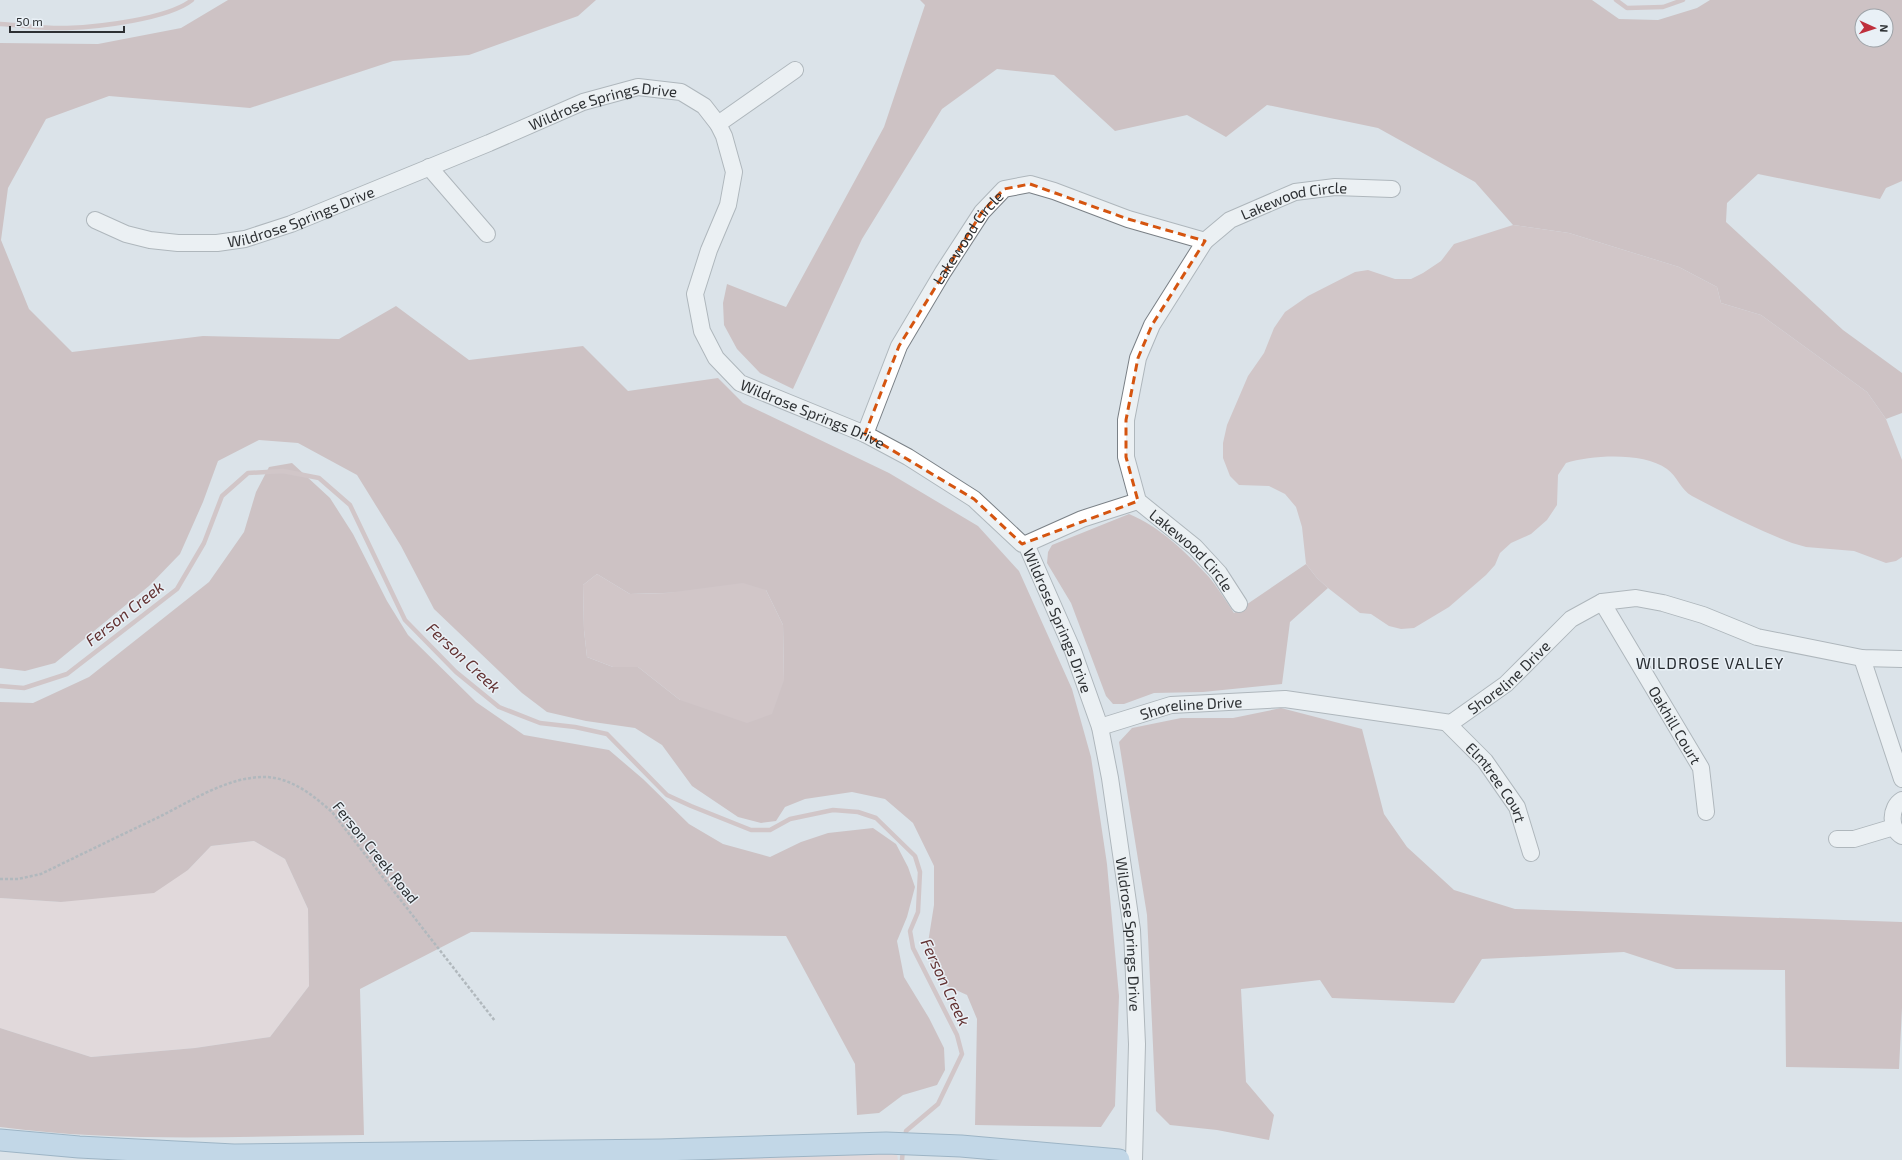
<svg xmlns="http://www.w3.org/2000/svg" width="1902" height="1160" font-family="'Exo 2',sans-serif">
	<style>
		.green { fill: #e9cdcb }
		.forest { fill: #bc9a98; fill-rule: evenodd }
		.water { fill: #c5a2a1 }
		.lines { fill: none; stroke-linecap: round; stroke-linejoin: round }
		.stream { stroke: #c5a2a1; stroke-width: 4.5 }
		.minor-casing { stroke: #7a8086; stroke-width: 18 }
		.major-casing { stroke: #537b9a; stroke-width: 23 }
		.path { stroke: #7e8387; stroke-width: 2.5; stroke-dasharray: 3 2; stroke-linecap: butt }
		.minor { stroke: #fff; stroke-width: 16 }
		.major { stroke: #a4c8e4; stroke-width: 21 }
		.marked { fill: none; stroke: #d55510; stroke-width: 3; stroke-dasharray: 8 5; stroke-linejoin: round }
		.labels { text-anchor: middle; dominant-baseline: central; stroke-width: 3; stroke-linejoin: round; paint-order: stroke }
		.street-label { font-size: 15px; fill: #2d3033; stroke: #e9f0f6 }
		.water-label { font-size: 16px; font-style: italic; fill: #623131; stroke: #e9f0f6 }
		.neighbourhood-label { font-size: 16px; letter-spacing: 1px; fill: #282d32; stroke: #e9f0f6 }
	</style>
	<rect width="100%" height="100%" fill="#dbe3e9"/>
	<!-- green -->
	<g class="green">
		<polygon points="254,841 285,859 308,909 309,986 270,1037 195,1048 91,1057 0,1028 0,898 61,902 188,870 211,846"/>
		<polygon points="772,1154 897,1154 898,1160 596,1160"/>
	</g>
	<!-- forest -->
	<g class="forest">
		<path d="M228 0H596L578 16 469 55 393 61 250 108 109 96 46 119 8 188 1 240 29 309 72 352 203 336 339 339 396 306 469 360 583 346 628 391 718 378 743 403 889 473 978 526 1019 571 1072 689 1091 757 1107 864 1119 996 1115 1106 1101 1127 975 1125 977 1019 967 995 947 986 935 974 927 949 934 905V866L913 823 885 799 852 792 805 799 785 807 776 821 761 823 738 817 692 786 662 745 635 728 586 721 547 712 522 693 434 609 401 546 357 475 298 443 259 440 218 461 203 502 180 554 149 586 55 663 25 671 0 668V43L98 44 181 28ZM597 574 630 594 766 590 783 625 784 680 680 700 638 667H613L587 657 584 630 583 585Z"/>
		<path d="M920 0H1592L1619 19 1658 20 1697 8 1710 0H1902V181L1886 188 1880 199 1758 174 1727 203 1726 222 1843 330 1902 373V413L1886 419 1867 392 1761 315 1721 303 1717 287 1679 267 1569 233 1513 225 1475 182 1378 128 1267 105 1226 137 1187 115 1115 131 1054 75 997 69 942 109 862 239 793 389 760 373 737 349 724 325 723 303 727 284 786 307 884 127 925 5ZM1862 16H1886V40H1862Z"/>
		<path d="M292 463 330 498 353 534 387 601 408 635 476 702 524 735 609 750 643 779 689 824 723 844 770 857 801 842 828 833 873 828 896 844 908 867 915 887 907 917 897 941 904 977 929 1018 944 1048 945 1070 937 1085 903 1095 879 1113 857 1115 855 1064 786 936 471 932 360 989 364 1135C243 1136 120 1143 0 1127V1028L91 1057 195 1048 270 1037 309 986 308 909 285 859 254 841 211 846 188 870 154 893 61 902 0 898V702L33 703 89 677 209 582 244 532 256 492 269 467Z"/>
		<path d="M1129 514C1159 526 1187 553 1209 577 1218 588 1226 601 1234 613L1306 564 1317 578 1328 588 1290 622 1282 684 1203 692 1154 693 1124 704H1113L1106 696 1071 603 1047 563 1048 552 1052 545Z"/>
		<polygon points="1281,708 1362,729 1384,814 1407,847 1454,890 1515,909 1902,922 1902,1008 1899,1069 1786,1067 1785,970 1676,969 1624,952 1482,959 1454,1003 1332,998 1320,980 1241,989 1246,1082 1274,1115 1269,1140 1217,1130 1170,1125 1156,1111 1147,915 1119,742 1132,728 1181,718 1233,718"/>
	</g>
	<!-- water -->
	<g class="water">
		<path d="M1513 225 1569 233 1679 267 1717 287 1721 303 1761 315 1867 392 1886 419 1902 460V557L1896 561 1886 563 1854 551 1806 547 1792 543C1758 530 1724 513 1692 496 1681 490 1677 476 1667 469 1643 452 1593 455 1566 463L1558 475 1557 505 1547 520 1531 534 1511 543 1500 553 1495 565 1486 575 1449 607 1414 628 1401 629 1389 626 1371 614 1360 613 1328 588 1317 578 1306 564 1302 527 1296 507 1285 494 1269 486 1239 485 1230 476 1223 458V443L1227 425 1248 376 1264 353 1274 328 1285 312 1308 296 1355 272 1368 270 1395 279H1411L1423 273 1441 261 1454 244Z"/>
		<polygon points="597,574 630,594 667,593 743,583 766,590 783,625 784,680 772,714 747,723 680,700 638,667 613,667 587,657 584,630 583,585"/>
	</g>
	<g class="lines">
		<!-- stream -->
		<g class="stream">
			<polyline points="1616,0 1627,8 1663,7 1683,0"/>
			<path d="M0 24C22 25 45 29 67 28 99 27 168 19 192 0"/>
			<polyline points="0,686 24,688 67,674 177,589 204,543 222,496 248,473 283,471 319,478 350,505 405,620 456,672 499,707 540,723 575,727 607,734 667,795 691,806 751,830 770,830 790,819 833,810 858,812 876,818 915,856 920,872 918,912 910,931 913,948 957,1035 962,1054 938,1104 906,1131 905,1139"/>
			<polyline points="902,1160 903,1149"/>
		</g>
		<!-- minor casing -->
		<g class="minor-casing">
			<g id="minor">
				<polyline points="718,124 795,70"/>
				<polyline points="429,167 487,234"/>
				<path id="s1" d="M95 220 126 234 150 240 178 243H217L245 239 291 224 489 143 583 102 638 87 681 92 704 106 718 124 724 136 734 172 728 205 709 250 695 294 702 331 716 358 740 383 865 434 908 457 974 499 1022 544H1026L1073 651 1100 727 1110 778 1132 930 1137 1044 1134 1160"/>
				<path id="s2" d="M1205 241 1152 325 1138 358 1126 420V457L1138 501 1195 547 1219 573 1239 604"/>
				<path id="s3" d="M865 434 899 346 943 272 982 212 1004 189 1030 184 1054 191 1128 219 1205 241 1230 220 1295 192 1335 187 1392 189"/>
				<polyline points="1026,544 1082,519 1138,501"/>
				<path id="s4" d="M1602 602 1701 768 1706 812"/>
				<polyline points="1862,658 1902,779"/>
				<path id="s5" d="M1447 723 1485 761 1517 807 1531 853"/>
				<path id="s6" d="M1100 727 1171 705 1285 699 1451 723 1506 684 1571 619 1602 602 1636 598 1663 603 1703 615 1757 637 1862 658 1902 659"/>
				<path d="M1902 800C1890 807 1889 829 1902 836"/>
				<polyline points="1837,839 1854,839 1894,827"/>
			</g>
		</g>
		<!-- major casing -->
		<g class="major-casing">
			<polyline id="major" points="0,1140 79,1147 234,1155 661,1150 886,1143 961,1146 1119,1160"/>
		</g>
		<!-- path -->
		<path class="path" d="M0 879H18L41 874C80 855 119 836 159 817 191 801 229 776 266 777 292 778 314 796 332 812L495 1021"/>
		<!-- minor -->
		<use href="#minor" class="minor"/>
		<!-- major -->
		<use href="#major" class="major"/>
	</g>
	<!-- marked area -->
	<path d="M0 0H1902V1160H0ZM1030 184 1128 219 1205 241 1152 325 1138 358 1126 420V457L1138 501 1022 544 974 499 865 434 899 346 982 212 1004 189Z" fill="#dbe3e9" fill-opacity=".55" fill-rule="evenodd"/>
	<path class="marked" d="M1030 184 1128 219 1205 241 1152 325 1138 358 1126 420V457L1138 501 1022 544 974 499 865 434 899 346 982 212 1004 189Z"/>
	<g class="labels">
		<!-- street labels -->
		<g class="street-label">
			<text stroke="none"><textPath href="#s1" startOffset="538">Wildrose Springs Drive</textPath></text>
			<text stroke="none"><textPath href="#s3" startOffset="595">Lakewood Circle</textPath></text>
			<text stroke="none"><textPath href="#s1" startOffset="214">Wildrose Springs Drive</textPath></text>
			<text stroke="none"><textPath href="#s3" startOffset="223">Lakewood Circle</textPath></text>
			<text stroke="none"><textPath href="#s1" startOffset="1030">Wildrose Springs Drive</textPath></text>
			<text stroke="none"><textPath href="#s2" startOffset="354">Lakewood Circle</textPath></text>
			<text stroke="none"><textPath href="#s1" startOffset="1366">Wildrose Springs Drive</textPath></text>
			<text stroke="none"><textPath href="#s6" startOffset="430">Shoreline Drive</textPath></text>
			<text stroke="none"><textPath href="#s6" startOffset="94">Shoreline Drive</textPath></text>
			<text stroke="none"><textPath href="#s4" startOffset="143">Oakhill Court</textPath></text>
			<text stroke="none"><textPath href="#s5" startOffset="78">Elmtree Court</textPath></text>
			<text transform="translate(376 852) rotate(51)">Ferson Creek Road</text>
			<text stroke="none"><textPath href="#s1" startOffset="1690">Wildrose Springs Drive</textPath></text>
		</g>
		<!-- water labels -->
		<g class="water-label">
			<text transform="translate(124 613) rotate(-38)">Ferson Creek</text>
			<text transform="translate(464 657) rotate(43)">Ferson Creek</text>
			<text transform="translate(946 982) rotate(65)">Ferson Creek</text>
		</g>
		<!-- neighbourhood labels -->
		<g class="neighbourhood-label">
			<text x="1710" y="662">WILDROSE VALLEY</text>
		</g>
	</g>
	<!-- north arrow -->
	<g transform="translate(1874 28) rotate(93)"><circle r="19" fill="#e9f0f6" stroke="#9ea3a8"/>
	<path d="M0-3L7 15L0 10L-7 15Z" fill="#bf2f3c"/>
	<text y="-6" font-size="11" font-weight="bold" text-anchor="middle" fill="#2d3033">N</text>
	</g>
	<!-- scale -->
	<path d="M10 26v6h114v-6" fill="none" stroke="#2d3033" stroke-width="2"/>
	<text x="16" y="26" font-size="12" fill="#2d3033" stroke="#e9f0f6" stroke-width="3" paint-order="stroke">50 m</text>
</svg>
